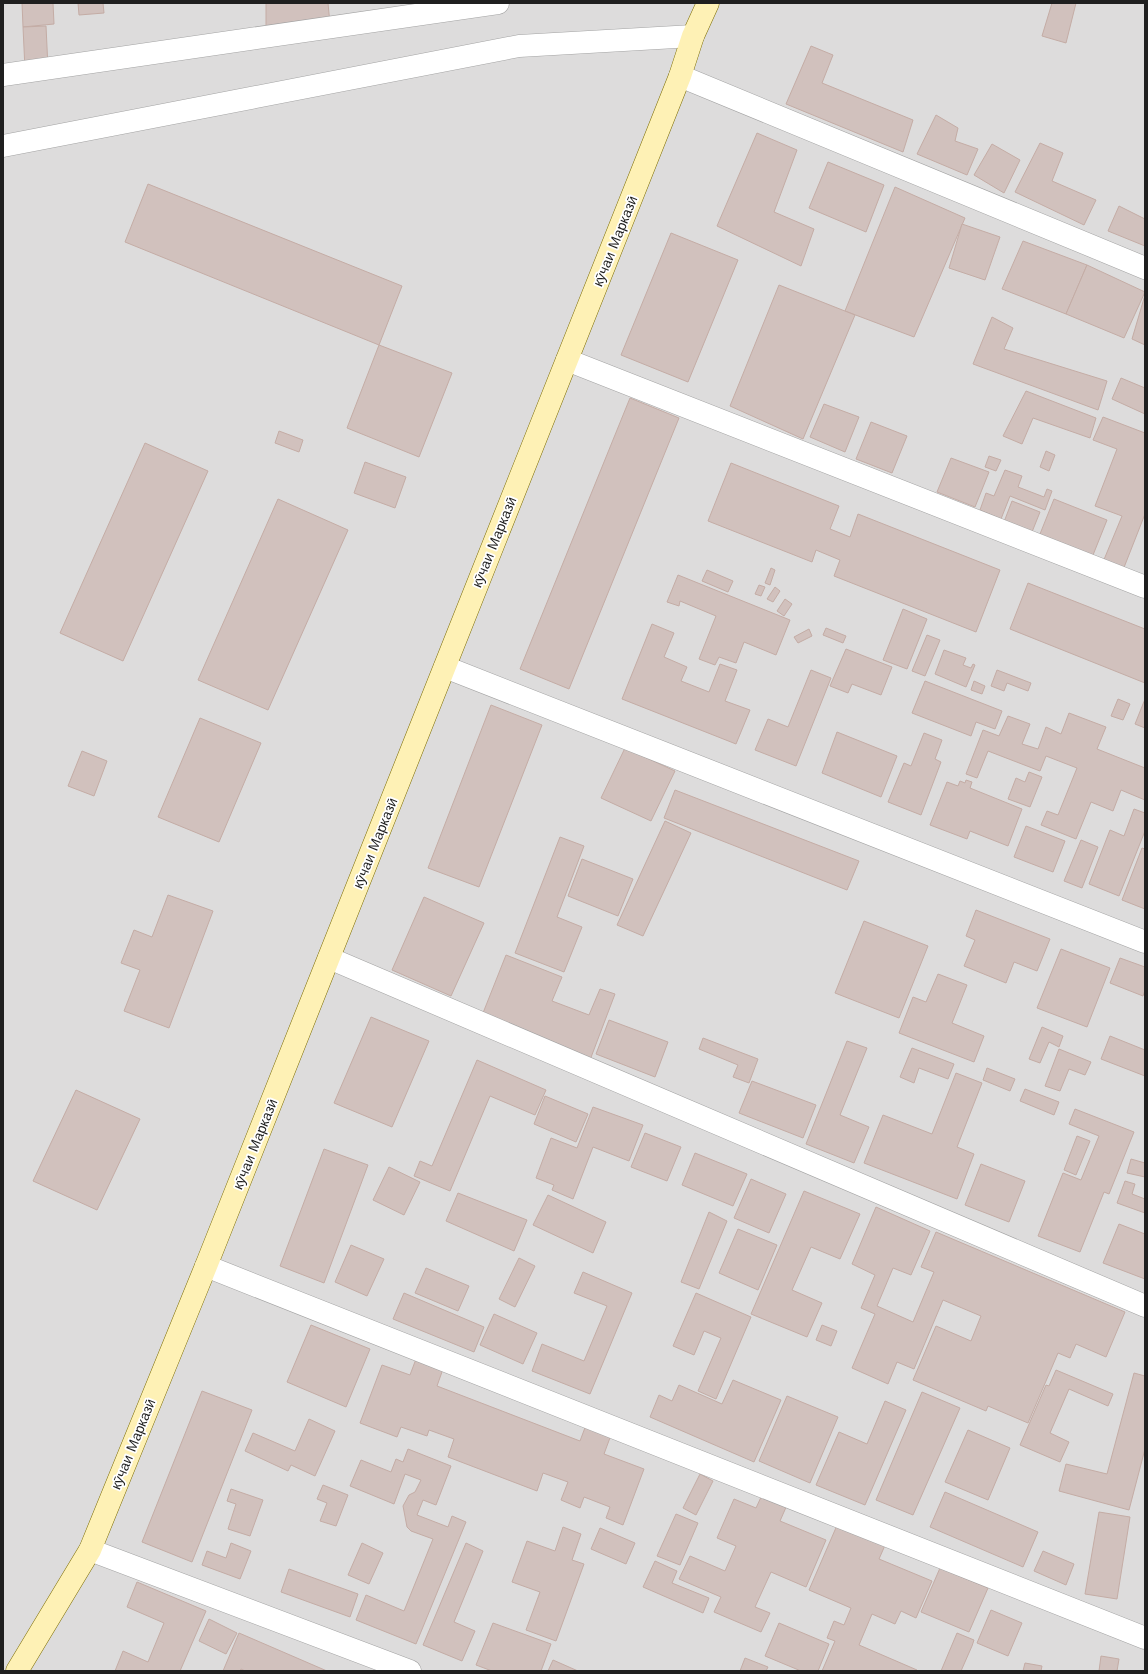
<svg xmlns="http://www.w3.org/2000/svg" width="1148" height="1674" font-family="'Work Sans',sans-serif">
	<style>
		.residential { fill: #dddcdc }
		.building { fill: #d1c1bd; stroke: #c4aca5 }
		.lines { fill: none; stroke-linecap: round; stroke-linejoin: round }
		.street-casing { stroke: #a3a3a3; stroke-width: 23 }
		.secondary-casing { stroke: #7c6c00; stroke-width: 23 }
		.street { stroke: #fff; stroke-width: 22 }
		.secondary { stroke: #fef1b5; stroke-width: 22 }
		.labels { text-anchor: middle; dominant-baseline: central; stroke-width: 3.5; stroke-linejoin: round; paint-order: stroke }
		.street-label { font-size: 14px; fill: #1f1f1f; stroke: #fff }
	</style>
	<rect width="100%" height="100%" fill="#f1eae4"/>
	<!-- residential -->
	<rect class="residential" x="3" y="3" width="1142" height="1668"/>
	<!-- building -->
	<g class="building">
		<polygon points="22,3 53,3 54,24 23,27"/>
		<polygon points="78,3 103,3 104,13 79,15"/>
		<polygon points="266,3 328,3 330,24 266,36"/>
		<polygon points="1052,3 1076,3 1066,43 1042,36"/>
		<polygon points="46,26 48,68 25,69 23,27"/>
		<polygon points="811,46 833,55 822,83 913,120 903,152 786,104"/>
		<polygon points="936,115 958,128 955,141 978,149 967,175 917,154"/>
		<polygon points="757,133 797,150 774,212 814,229 801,266 717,226"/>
		<polygon points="1040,143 1063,153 1052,181 1096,200 1084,225 1015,192"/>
		<polygon points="992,144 1020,160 1004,193 974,175"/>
		<polygon points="828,162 884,185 866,232 809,208"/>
		<polygon points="148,184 402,286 379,345 125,242"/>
		<polygon points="895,187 965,218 914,337 845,311"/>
		<polygon points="1119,206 1145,219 1145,246 1108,231"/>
		<polygon points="962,224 1000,237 985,280 949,268"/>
		<polygon points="671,233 738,260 688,382 621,355"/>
		<polygon points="1023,241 1087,265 1066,314 1002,289"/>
		<polygon points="1087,265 1145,292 1124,338 1066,314"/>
		<polygon points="779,285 855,315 803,439 730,406"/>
		<polygon points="1145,295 1145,345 1132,339"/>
		<polygon points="992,317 1013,328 1004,349 1107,381 1098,410 973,364"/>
		<polygon points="379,345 452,373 419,457 347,428"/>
		<polygon points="1121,378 1145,388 1145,414 1112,399"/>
		<polygon points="1026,391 1096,418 1090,438 1033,418 1022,444 1003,436"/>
		<polygon points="630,398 679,418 569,689 520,669"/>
		<polygon points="824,404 859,417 845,452 810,437"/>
		<polygon points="1103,417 1145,433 1145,514 1123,570 1103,562 1122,516 1095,506 1117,449 1093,440"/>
		<polygon points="871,422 907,436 892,473 856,459"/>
		<polygon points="279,431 303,440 299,452 275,443"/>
		<polygon points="145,443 208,471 123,661 60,633"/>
		<polygon points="1046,451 1055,455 1049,471 1040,467"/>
		<polygon points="989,456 1001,460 996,471 985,467"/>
		<polygon points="951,458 989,472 975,507 937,492"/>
		<polygon points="365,462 406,477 395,508 354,493"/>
		<polygon points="731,463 839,506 830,529 850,537 858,514 1000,570 976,632 834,576 840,560 816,550 812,562 708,521"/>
		<polygon points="1005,470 1022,476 1018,487 1044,497 1047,489 1052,491 1045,510 1010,496 1001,519 980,510 986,493 994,496"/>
		<polygon points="278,499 348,530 268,710 198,680"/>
		<polygon points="1054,499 1107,520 1091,560 1038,539"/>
		<polygon points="1012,501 1040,512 1032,532 1004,522"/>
		<polygon points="771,568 775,570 770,585 765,583"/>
		<polygon points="707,570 733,581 728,592 702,581"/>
		<polygon points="678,575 790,620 776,655 744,642 736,663 719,657 715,665 699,659 716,616 680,601 679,606 667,602"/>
		<polygon points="1028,583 1145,629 1145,683 1010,629"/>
		<polygon points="759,585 765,587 761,596 755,594"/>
		<polygon points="775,587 780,591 773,602 767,599"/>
		<polygon points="785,599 792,604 784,616 777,611"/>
		<polygon points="903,609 927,619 907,669 883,660"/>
		<polygon points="652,624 674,633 664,657 687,667 681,681 709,692 720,664 737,670 725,701 750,710 736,744 622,699"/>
		<polygon points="826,628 846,636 843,643 823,635"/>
		<polygon points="809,629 812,636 798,643 794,637"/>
		<polygon points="927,635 940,640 925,676 912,671"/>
		<polygon points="846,649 892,667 881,695 852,684 848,693 830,686"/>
		<polygon points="944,650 966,658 963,665 971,668 973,664 975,665 966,687 935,674"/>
		<polygon points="811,670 831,678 796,766 755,750 768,719 788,727"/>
		<polygon points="997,670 1031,683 1028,691 1007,683 1004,691 991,686"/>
		<polygon points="925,681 1002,711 995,729 976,722 971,736 912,713"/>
		<polygon points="974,681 985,686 982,694 971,690"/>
		<polygon points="1118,699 1130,704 1123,720 1111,716"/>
		<polygon points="1145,699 1145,728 1135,724"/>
		<polygon points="491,705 542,725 479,887 428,868"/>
		<polygon points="1069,713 1106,727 1097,749 1145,768 1145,800 1121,790 1113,811 1091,802 1076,839 1041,825 1047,811 1058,815 1077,768 1046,756 1040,771 988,751 977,778 966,774 983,730 999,736 1008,716 1030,724 1022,744 1038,749 1046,727 1061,734"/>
		<polygon points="200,718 261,743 219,842 158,817"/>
		<polygon points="837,732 897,756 881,797 822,773"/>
		<polygon points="924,733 942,740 935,759 941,762 921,815 888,802 904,763 911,766"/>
		<polygon points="625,748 675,771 651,821 601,798"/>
		<polygon points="82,751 107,761 94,796 68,786"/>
		<polygon points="1029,772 1042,777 1030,807 1008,799 1016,778 1025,782"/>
		<polygon points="966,780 972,782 970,788 1022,809 1008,846 970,831 967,839 930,825 947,782 958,786 960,781 965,783"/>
		<polygon points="675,790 859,861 847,890 664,818"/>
		<polygon points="1134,809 1145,813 1145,831 1119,896 1089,884 1110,830 1124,836"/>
		<polygon points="665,821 691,833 643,936 617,925"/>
		<polygon points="1026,826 1065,841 1053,872 1014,857"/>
		<polygon points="560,837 584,846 557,917 582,927 564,972 515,953"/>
		<polygon points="1081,840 1098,847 1082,888 1064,881"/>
		<polygon points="1142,848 1145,849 1145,909 1122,900"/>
		<polygon points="582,859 633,879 618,916 568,896"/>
		<polygon points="168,895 213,911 169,1028 124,1011 140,970 121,963 134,930 152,937"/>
		<polygon points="424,897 484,923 451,996 392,970"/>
		<polygon points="976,910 1050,939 1037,971 1014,962 1006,983 964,966 975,940 966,936"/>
		<polygon points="864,921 928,946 899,1018 835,993"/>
		<polygon points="1061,949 1110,968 1087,1027 1037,1008"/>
		<polygon points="506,955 562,977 552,1001 589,1015 600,989 615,994 590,1060 481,1018"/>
		<polygon points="1120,958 1145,967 1145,990 1143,996 1110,983"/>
		<polygon points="938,974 967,985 952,1023 984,1036 974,1062 899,1033 913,997 926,1002"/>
		<polygon points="371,1017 429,1041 392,1127 334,1103"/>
		<polygon points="609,1020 668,1042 655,1077 596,1054"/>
		<polygon points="1042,1027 1063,1036 1059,1047 1049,1042 1040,1063 1029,1059"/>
		<polygon points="1110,1036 1145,1050 1145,1076 1101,1059"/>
		<polygon points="703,1038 758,1059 749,1083 733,1077 738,1065 699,1049"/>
		<polygon points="847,1041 867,1048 840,1115 869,1127 854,1163 806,1144"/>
		<polygon points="912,1048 954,1064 948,1079 919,1068 914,1083 900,1077"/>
		<polygon points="1059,1049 1091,1062 1085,1075 1069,1069 1060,1091 1045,1086"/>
		<polygon points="477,1060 546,1090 535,1115 490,1096 450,1191 414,1176 420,1161 432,1166"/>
		<polygon points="987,1068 1015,1079 1010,1091 983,1080"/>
		<polygon points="956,1073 982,1083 957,1147 974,1154 957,1199 864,1163 883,1115 932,1134"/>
		<polygon points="752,1081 816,1105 803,1138 739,1113"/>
		<polygon points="1025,1089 1059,1102 1054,1115 1020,1101"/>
		<polygon points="76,1090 140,1119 97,1210 33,1181"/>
		<polygon points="545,1096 588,1114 576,1142 534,1124"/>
		<polygon points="593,1107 643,1125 629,1161 593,1147 573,1199 552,1190 554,1185 536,1178 551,1138 577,1148"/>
		<polygon points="1075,1109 1134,1132 1109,1194 1104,1192 1080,1252 1038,1236 1063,1173 1081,1180 1099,1136 1069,1124"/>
		<polygon points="645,1133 681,1147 667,1181 631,1167"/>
		<polygon points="1077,1136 1090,1141 1076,1175 1064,1170"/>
		<polygon points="324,1149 368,1165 324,1283 280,1266"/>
		<polygon points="695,1153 747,1174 733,1206 682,1185"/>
		<polygon points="1131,1159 1145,1163 1145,1177 1127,1173"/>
		<polygon points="981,1164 1025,1181 1009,1222 965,1205"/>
		<polygon points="389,1167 420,1182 404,1215 373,1200"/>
		<polygon points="751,1179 786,1194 769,1233 734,1218"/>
		<polygon points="1125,1181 1135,1184 1132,1194 1145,1199 1145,1213 1117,1203"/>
		<polygon points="804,1191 860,1214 840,1259 811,1247 792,1290 822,1303 807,1337 751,1314"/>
		<polygon points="458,1193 527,1220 514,1251 446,1221"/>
		<polygon points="548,1195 606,1222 593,1253 533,1225"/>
		<polygon points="876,1207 930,1231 911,1275 893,1268 877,1306 913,1322 934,1272 921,1267 936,1232 1125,1312 1106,1357 1076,1344 1070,1358 1058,1353 1028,1423 988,1406 986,1411 913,1380 936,1326 971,1341 981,1316 943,1300 914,1369 897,1362 888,1384 852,1368 875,1314 861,1308 875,1275 852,1264"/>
		<polygon points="709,1212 727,1221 699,1289 681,1282"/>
		<polygon points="1119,1224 1145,1234 1145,1279 1103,1263"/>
		<polygon points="738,1229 777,1245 758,1290 719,1273"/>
		<polygon points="351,1245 384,1259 367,1296 335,1282"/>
		<polygon points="519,1258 535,1266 515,1307 499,1299"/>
		<polygon points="426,1268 469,1286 458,1311 415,1293"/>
		<polygon points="583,1272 632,1293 590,1394 532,1371 542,1344 584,1361 607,1306 574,1293"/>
		<polygon points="404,1293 484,1327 474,1352 393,1319"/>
		<polygon points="696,1293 751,1317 716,1399 698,1391 721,1338 704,1331 694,1355 673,1346"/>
		<polygon points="494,1314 537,1333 523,1364 480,1345"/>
		<polygon points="311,1325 370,1349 346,1407 287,1382"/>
		<polygon points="822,1325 837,1331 831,1346 816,1340"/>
		<polygon points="416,1359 443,1369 437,1386 580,1441 586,1425 611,1435 604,1454 644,1469 623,1525 606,1518 610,1507 584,1497 580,1508 561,1500 568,1482 543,1473 537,1491 448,1457 454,1439 429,1430 427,1436 401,1427 397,1437 360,1423 382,1365 410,1375"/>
		<polygon points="1056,1370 1113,1394 1108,1406 1069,1389 1050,1433 1069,1442 1060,1462 1020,1445 1046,1385 1049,1386"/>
		<polygon points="1134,1373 1145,1376 1145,1449 1129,1510 1059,1491 1066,1464 1107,1474"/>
		<polygon points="733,1380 781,1400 754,1462 650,1417 659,1395 672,1401 679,1385 722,1404"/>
		<polygon points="202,1391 252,1410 192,1562 142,1542"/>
		<polygon points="922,1392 960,1408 913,1515 876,1500"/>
		<polygon points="787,1396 838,1417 810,1483 759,1461"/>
		<polygon points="885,1401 906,1410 865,1505 816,1485 839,1432 867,1444"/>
		<polygon points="309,1419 335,1431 315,1476 291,1465 288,1471 245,1451 253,1433 295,1451"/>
		<polygon points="968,1430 1010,1448 988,1500 945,1482"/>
		<polygon points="408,1449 451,1466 436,1505 423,1500 417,1515 448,1527 452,1516 466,1522 416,1644 356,1620 366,1595 404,1611 433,1539 411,1531 407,1527 403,1506 409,1495 415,1492 421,1480 405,1474 394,1504 350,1486 361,1460 391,1472 396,1459 403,1462"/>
		<polygon points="700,1474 713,1481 696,1515 683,1508"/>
		<polygon points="323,1485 348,1495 336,1526 320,1521 327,1503 317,1499"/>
		<polygon points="231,1489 263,1500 250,1536 228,1529 236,1504 227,1501"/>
		<polygon points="945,1492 1038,1532 1023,1567 930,1527"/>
		<polygon points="762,1495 787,1505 780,1521 826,1540 806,1587 771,1572 755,1607 770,1613 761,1632 714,1612 721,1597 679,1579 690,1556 725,1571 736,1546 717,1538 734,1499 756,1508"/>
		<polygon points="1099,1512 1130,1517 1117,1599 1085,1594"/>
		<polygon points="676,1514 698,1523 680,1565 657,1556"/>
		<polygon points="838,1523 886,1543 879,1559 932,1581 916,1618 901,1611 895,1624 872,1614 859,1645 917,1670 917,1671 822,1671 835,1641 827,1638 834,1621 844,1625 851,1608 809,1590"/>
		<polygon points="563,1527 581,1534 572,1560 584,1564 556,1641 526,1630 540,1592 512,1582 527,1541 555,1551"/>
		<polygon points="600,1528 635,1543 626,1564 591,1549"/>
		<polygon points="231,1543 251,1551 240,1579 202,1565 207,1551 226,1558"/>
		<polygon points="362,1543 383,1553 369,1584 348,1575"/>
		<polygon points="466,1543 483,1551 454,1622 475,1631 462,1661 423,1645"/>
		<polygon points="1043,1551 1074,1564 1066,1585 1034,1571"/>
		<polygon points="655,1561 677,1571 672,1583 709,1598 703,1613 643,1587"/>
		<polygon points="940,1568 988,1588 969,1632 921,1612"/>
		<polygon points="289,1569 358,1594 350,1617 281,1592"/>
		<polygon points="137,1582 206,1611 180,1671 115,1671 123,1651 148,1662 164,1623 127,1607"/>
		<polygon points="991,1610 1022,1623 1008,1656 977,1643"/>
		<polygon points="209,1619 237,1633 226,1654 199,1641"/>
		<polygon points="493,1623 551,1644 541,1671 492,1671 476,1665"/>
		<polygon points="779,1623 829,1644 818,1671 801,1671 765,1656"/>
		<polygon points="239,1633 327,1671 245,1671 241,1669 240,1671 223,1671"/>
		<polygon points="957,1633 974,1640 972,1646 961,1671 941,1671"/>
		<polygon points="1101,1656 1119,1659 1117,1671 1099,1671"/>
		<polygon points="745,1658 768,1667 766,1671 740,1671"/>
		<polygon points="553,1660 578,1671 548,1671"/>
		<polygon points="1025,1663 1042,1666 1041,1671 1023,1671"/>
	</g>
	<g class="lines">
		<!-- street casing -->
		<g class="street-casing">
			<g id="street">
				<polyline points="3,75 498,3"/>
				<polyline points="680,76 1145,268"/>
				<polyline points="3,146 519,46 693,36"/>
				<polyline points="567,360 1145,587"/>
				<polyline points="445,667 1145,942"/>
				<polyline points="329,958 1145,1306"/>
				<polyline points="206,1266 1145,1638"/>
				<polyline points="90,1550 410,1671"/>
			</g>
		</g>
		<!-- secondary casing -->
		<g class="secondary-casing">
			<polyline id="secondary" points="17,1671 90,1550 206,1266 680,76 693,36 708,3"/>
		</g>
		<!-- street -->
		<use href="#street" class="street"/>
		<!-- secondary -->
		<use href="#secondary" class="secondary"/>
	</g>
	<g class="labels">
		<!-- street labels -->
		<g class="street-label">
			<text transform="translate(615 241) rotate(-68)">кӯчаи Марказӣ</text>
			<text transform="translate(494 542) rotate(-68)">кӯчаи Марказӣ</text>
			<text transform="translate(375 843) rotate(-68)">кӯчаи Марказӣ</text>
			<text transform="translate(255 1144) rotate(-68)">кӯчаи Марказӣ</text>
			<text transform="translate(133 1444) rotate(-68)">кӯчаи Марказӣ</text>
		</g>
	</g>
	<!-- border -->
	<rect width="1148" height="1674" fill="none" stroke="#1f1f1f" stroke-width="8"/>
</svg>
